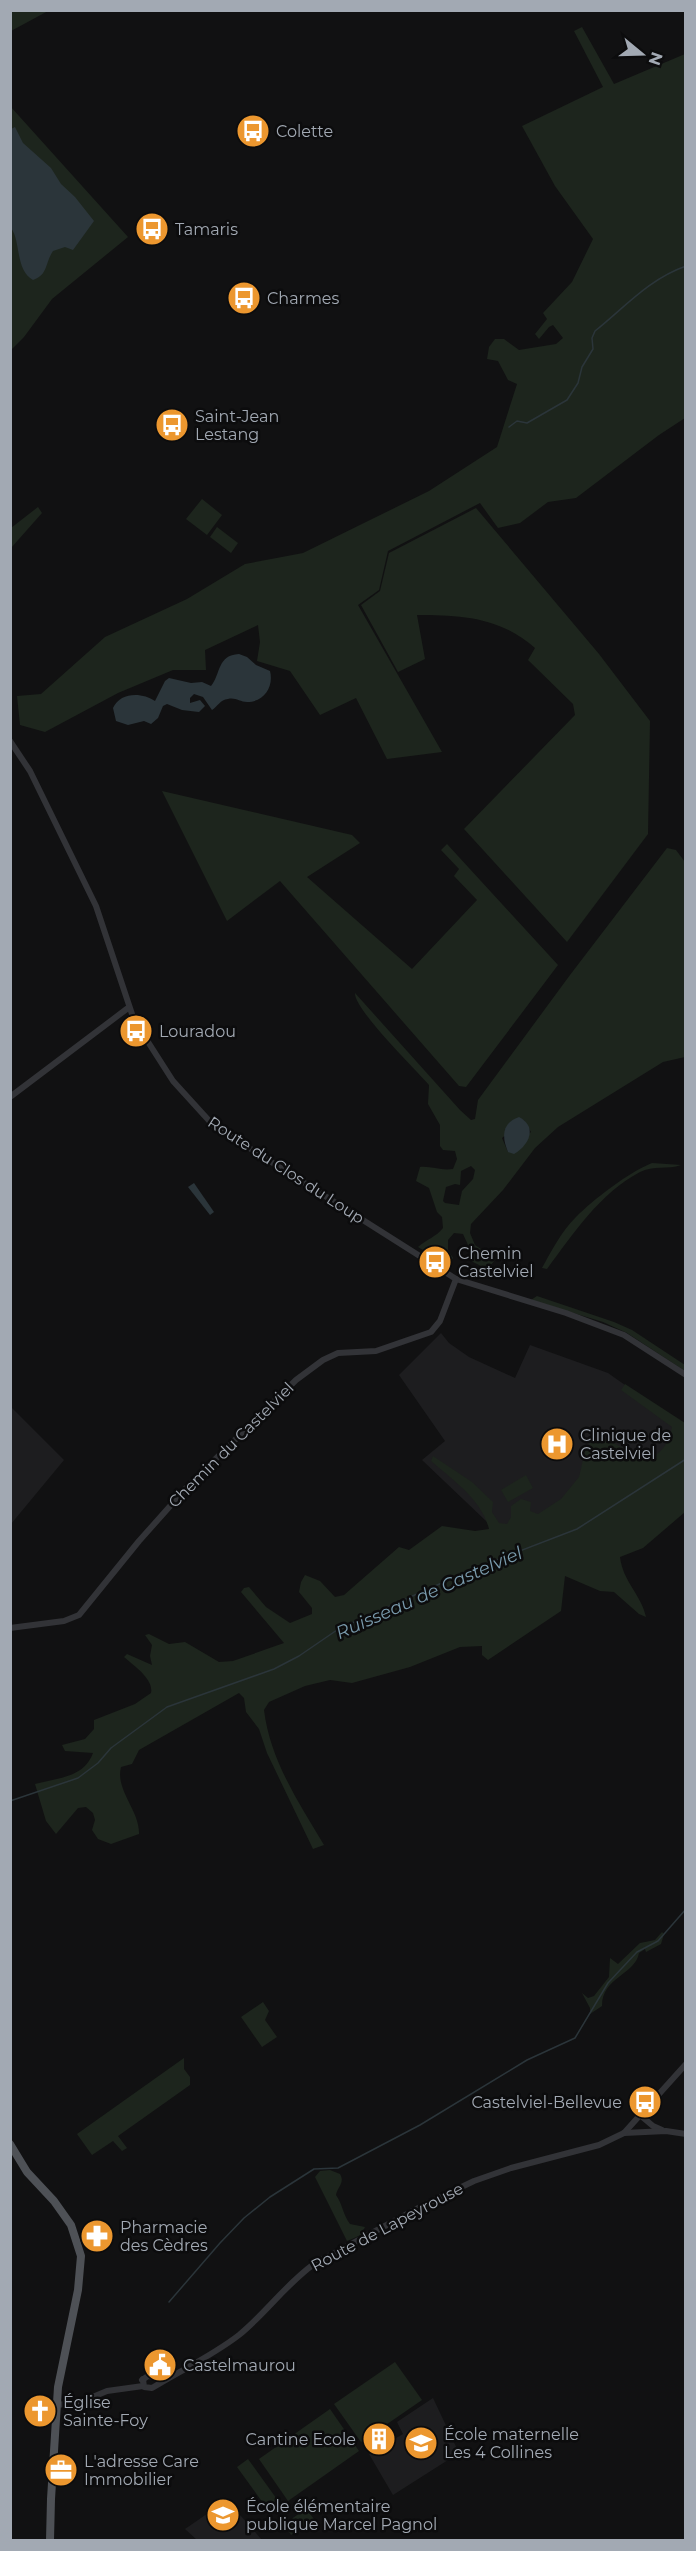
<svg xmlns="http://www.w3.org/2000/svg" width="696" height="2551" font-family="Montserrat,sans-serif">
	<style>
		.built { fill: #1d1d1f }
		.green { fill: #1d251d; fill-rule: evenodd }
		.water { fill: #2b353a }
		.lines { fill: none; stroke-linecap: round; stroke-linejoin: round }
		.stream { stroke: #2b353a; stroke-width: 1.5 }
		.minor { stroke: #323337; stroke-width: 6 }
		.major { stroke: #4e5156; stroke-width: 8 }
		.labels { text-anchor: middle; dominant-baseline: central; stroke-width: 5; stroke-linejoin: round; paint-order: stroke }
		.poi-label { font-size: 16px; fill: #a2a9b3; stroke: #0c0c0d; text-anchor: start }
		.street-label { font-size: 16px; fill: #a2a9b3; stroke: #0c0c0d }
		.water-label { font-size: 18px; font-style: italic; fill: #7a9bad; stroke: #0c0c0d }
	</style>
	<rect width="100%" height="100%" fill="#111112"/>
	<!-- built -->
	<g class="built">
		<polygon points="441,1333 449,1343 469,1357 515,1378 530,1345 608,1373 683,1426 649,1468 507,1541 422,1460 445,1441 399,1375"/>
		<polygon points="11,1407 64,1460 11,1524"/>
		<polygon points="433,2398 459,2453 393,2495 369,2454 403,2434 397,2422"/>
		<polygon points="227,2500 262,2540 197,2540 185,2529"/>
	</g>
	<!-- green -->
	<g class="green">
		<polygon points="11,10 48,10 48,11 11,31"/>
		<polygon points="582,27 614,84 685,54 685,418 659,435 576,498 548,502 520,523 498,528 480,503 388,551 379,590 358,605 442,752 387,759 356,698 320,715 290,671 257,661 260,642 258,625 205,650 206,670 173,670 118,693 45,732 20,725 17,696 41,694 105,637 187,599 245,564 303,553 429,491 497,447 517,384 508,380 498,361 487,359 489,347 495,339 504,339 519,350 556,344 563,338 553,325 549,327 539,339 535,334 547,319 543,313 572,282 593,239 555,186 522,126 603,87 574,31"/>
		<polygon points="10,106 128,237 52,299 24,337 11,350"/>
		<polygon points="202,499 222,515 207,535 186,519"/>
		<polygon points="38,507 42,513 11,548 11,528"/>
		<path d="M476 508 599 654 650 721 648 834 567 942 464 829 575 715 573 704 528 660 535 648C500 617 461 615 417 615L425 659 398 672 361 605 380 591 389 553Z"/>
		<polygon points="217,527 238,543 231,553 210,537"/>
		<polygon points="162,791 352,835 360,843 307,877 412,969 477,900 454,876 459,869 441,850 447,844 558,965 466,1087 459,1086 280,881 227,921"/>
		<path d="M667 848 676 850 685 862V1057L663 1062 558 1127 535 1148 503 1190 471 1224 470 1233 475 1245 496 1259 490 1266H481L469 1260 468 1245 463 1234 454 1233 448 1240V1250L453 1258 448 1265 418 1247C427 1239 436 1237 443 1228L442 1217 437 1212 429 1188 416 1181 420 1167C432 1166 441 1171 453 1169L457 1159 455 1151 443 1150 440 1146V1125L428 1104 429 1085C415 1069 354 1009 355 993L460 1110 471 1120 475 1119 478 1100 570 975ZM524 1120 531 1132 508 1152 502 1138ZM471 1166 475 1170 473 1179 462 1191 459 1205 445 1203 443 1201 446 1187 455 1184 460 1185 461 1171Z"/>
		<path d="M652 1163 681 1165C668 1170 653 1165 640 1172 600 1193 573 1234 547 1269L542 1268C552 1250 561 1232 576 1217 594 1199 629 1172 652 1163Z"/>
		<polygon points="537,1296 614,1322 632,1330 685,1365 685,1371 627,1333 603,1322 531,1300"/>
		<path d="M625 1384 685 1423V1512L643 1548 620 1557C623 1582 641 1594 646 1617L639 1614 614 1592 600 1591 565 1576 561 1611 488 1660 482 1655V1646L460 1647 410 1667 352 1683 330 1680 305 1686 269 1702 264 1710C270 1760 299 1803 324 1845L313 1849 267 1753 259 1729 246 1712 244 1698 239 1693 139 1750 132 1764 121 1767C115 1790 140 1811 139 1834L111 1844 98 1839 92 1830 95 1820 93 1813 86 1807 78 1808 56 1834 46 1821 35 1784C57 1778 84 1778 93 1753L65 1751 62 1745 85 1739 94 1729V1720L135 1704 151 1693C154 1679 134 1666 124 1657L127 1654 152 1665 150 1656 152 1645 145 1635 149 1634 169 1644 185 1642 219 1662 233 1661 284 1643 241 1592 244 1588 249 1587 266 1607 290 1623 312 1614V1608L299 1592 301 1582 305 1575 320 1581 335 1597 344 1595 399 1547 409 1550 442 1526 475 1531 489 1529C482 1500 453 1480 431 1461L433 1456 472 1482 493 1502 492 1512 499 1523 507 1524 511 1517V1506L521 1499 531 1502 530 1511 538 1514 561 1499 579 1477 585 1451 596 1434 646 1460C661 1455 669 1443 672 1427L621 1390Z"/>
		<polygon points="526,1475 533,1488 508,1502 501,1490"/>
		<path d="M662 1932 664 1934 661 1944 646 1952 645 1949 639 1953C635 1975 602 1977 602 2006L590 2014V2008L582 1993 588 1998 594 1996 609 1977 610 1958 618 1964 640 1943 655 1940Z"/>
		<polygon points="263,2002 269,2011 265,2020 277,2037 262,2047 241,2017"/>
		<polygon points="184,2058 184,2069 190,2077 190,2085 118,2136 127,2148 122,2151 113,2141 92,2155 77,2134"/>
		<path d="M330 2170 340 2174C345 2183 338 2186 336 2195 343 2205 343 2215 350 2224L365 2227 361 2235 347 2241 315 2177 320 2171Z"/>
		<polygon points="395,2362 422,2400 361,2442 334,2404"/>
		<polygon points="330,2409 359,2451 288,2501 259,2459"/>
		<polygon points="248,2459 279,2502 268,2510 237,2467"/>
		<polygon points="306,2509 314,2519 291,2535 284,2524"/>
	</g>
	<!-- water -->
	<g class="water">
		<path d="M15 127 23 143 51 168 61 184 75 197 94 221 73 250 65 247 53 251C45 263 48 275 33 280 15 270 21 241 11 228V129Z"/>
		<path d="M239 654 247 657 256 665 270 671C274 687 264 702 247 702 240 702 235 697 228 699 220 700 218 706 212 710L203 697 194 694 190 698V703L200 700 205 706 199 712 182 710 167 704 163 706 158 718 151 724 144 721 128 725 116 721 113 708C120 692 142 692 155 701L165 681 169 678 191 683 202 682 211 686C221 674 217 655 239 654Z"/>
		<path d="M519 1117C538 1127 529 1145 514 1154L508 1152C502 1138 501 1123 519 1117Z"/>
		<polygon points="194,1183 214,1212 210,1215 188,1187"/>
	</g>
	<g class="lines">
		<!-- stream -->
		<g class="stream">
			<path d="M509 427 517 421 527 423 567 400 578 383 582 367 593 349 592 338 595 331C625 307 649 279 686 266"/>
			<polyline points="10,1801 78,1778 98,1763 111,1748 167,1707 274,1669 299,1656 337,1630 359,1620 473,1569 577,1529 686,1459"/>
			<polyline points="169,2302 220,2243 244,2218 270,2197 314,2169 338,2168 420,2125 527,2060 575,2038 608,1983 637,1952 658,1941 686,1909"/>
		</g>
		<!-- minor -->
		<g class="minor">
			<polyline points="10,741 30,771 96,906 134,1020 173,1081 213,1125 456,1279 566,1313 624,1335 686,1375"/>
			<polyline points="10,1097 128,1008"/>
			<polyline points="10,1628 64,1621 79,1615 139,1541 188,1486 296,1380 323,1360 338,1353 376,1351 431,1332 440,1321 456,1279"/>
			<polyline points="640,2115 653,2126 662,2130"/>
			<polyline points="624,2133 666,2131 686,2134"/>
			<path d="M143 2379 144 2387 152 2388C181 2370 212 2356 239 2335 266 2313 286 2284 314 2264L424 2205 474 2181 511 2168 599 2145 624 2133 686 2064"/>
			<polyline points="142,2380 148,2376 162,2378 171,2376"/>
			<polyline points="58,2405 83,2401 107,2391 143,2386"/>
		</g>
		<!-- major -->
		<polyline class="major" points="10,2144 27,2172 54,2201 71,2225 81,2256 78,2290 58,2387 51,2499 50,2540"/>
	</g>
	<!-- icons -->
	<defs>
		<g id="bus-disc" transform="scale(1.725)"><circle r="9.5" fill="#ec972f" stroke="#0c0c0d"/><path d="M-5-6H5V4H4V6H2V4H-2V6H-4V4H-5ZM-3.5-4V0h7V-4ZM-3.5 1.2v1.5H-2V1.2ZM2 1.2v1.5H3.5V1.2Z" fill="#fff"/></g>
		<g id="hospital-disc" transform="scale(1.725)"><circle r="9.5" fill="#ec972f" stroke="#0c0c0d"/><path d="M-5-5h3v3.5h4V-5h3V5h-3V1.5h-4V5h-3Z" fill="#fff"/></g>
		<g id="pharmacy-disc" transform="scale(1.725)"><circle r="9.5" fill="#ec972f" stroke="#0c0c0d"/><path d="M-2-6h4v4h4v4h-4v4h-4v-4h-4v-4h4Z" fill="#fff"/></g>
		<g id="civic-disc" transform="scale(1.725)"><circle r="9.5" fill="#ec972f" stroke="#0c0c0d"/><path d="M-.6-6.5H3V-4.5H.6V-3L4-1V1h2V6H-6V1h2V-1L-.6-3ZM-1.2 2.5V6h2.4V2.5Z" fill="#fff"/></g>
		<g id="church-disc" transform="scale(1.725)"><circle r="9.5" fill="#ec972f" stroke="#0c0c0d"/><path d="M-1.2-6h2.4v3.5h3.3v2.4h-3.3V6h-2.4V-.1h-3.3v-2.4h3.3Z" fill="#fff"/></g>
		<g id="building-disc" transform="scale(1.725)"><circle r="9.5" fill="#ec972f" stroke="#0c0c0d"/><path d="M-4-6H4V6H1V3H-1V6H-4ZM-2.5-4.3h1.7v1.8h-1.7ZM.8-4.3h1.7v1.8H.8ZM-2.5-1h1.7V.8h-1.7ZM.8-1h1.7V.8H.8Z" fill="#fff"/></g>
		<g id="school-disc" transform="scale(1.725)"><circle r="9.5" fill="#ec972f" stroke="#0c0c0d"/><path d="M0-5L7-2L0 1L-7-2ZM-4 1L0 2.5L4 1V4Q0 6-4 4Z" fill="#fff"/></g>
		<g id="office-disc" transform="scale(1.725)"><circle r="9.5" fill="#ec972f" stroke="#0c0c0d"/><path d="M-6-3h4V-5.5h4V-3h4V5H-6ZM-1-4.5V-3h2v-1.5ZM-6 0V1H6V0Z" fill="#fff"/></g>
	</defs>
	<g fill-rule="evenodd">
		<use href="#bus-disc" x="253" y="131"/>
		<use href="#bus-disc" x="152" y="229"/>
		<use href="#bus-disc" x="244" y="298"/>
		<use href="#bus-disc" x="172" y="425"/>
		<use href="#bus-disc" x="136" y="1031"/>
		<use href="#bus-disc" x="435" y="1262"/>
		<use href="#hospital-disc" x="557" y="1444"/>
		<use href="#bus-disc" x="645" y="2102"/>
		<use href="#pharmacy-disc" x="97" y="2236"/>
		<use href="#civic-disc" x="160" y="2365"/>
		<use href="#church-disc" x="40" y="2411"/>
		<use href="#building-disc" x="379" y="2439"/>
		<use href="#school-disc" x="421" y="2443"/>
		<use href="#office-disc" x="61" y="2470"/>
		<use href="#school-disc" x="223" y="2515"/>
	</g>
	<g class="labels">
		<!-- poi labels -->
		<g class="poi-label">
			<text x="276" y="131">Colette</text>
			<text x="175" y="229">Tamaris</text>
			<text x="267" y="298">Charmes</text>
			<text x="195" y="416">Saint-Jean<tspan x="195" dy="18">Lestang</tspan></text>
			<text x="159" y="1031">Louradou</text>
			<text x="458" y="1253">Chemin<tspan x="458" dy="18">Castelviel</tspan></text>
			<text x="580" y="1435">Clinique de<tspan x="580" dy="18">Castelviel</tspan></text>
			<text x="622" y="2102" text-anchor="end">Castelviel-Bellevue</text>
			<text x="120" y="2227">Pharmacie<tspan x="120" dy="18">des Cèdres</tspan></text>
			<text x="183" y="2365">Castelmaurou</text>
			<text x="63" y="2402">Église<tspan x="63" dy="18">Sainte-Foy</tspan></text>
			<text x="444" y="2434">École maternelle<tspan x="444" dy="18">Les 4 Collines</tspan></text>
			<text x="356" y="2439" text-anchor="end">Cantine Ecole</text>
			<text x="84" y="2461">L'adresse Care<tspan x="84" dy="18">Immobilier</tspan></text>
			<text x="246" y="2506">École élémentaire<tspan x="246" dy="18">publique Marcel Pagnol</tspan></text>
		</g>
		<!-- street labels -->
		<g class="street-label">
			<text transform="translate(286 1170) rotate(33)">Route du Clos du Loup</text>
			<text transform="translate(231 1445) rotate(-45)">Chemin du Castelviel</text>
			<text transform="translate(387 2227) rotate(-28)">Route de Lapeyrouse</text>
		</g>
		<!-- water labels -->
		<g class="water-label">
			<text transform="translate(429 1593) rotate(-24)">Ruisseau de Castelviel</text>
		</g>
	</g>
	<!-- border -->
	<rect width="696" height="2551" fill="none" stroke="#a2a9b3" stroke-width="24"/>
	<!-- north arrow -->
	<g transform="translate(642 54) rotate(109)" stroke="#0c0c0d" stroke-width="4.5" paint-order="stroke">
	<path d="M0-4.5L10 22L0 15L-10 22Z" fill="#a2a9b3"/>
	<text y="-9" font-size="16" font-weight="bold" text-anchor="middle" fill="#a2a9b3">N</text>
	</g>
</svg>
